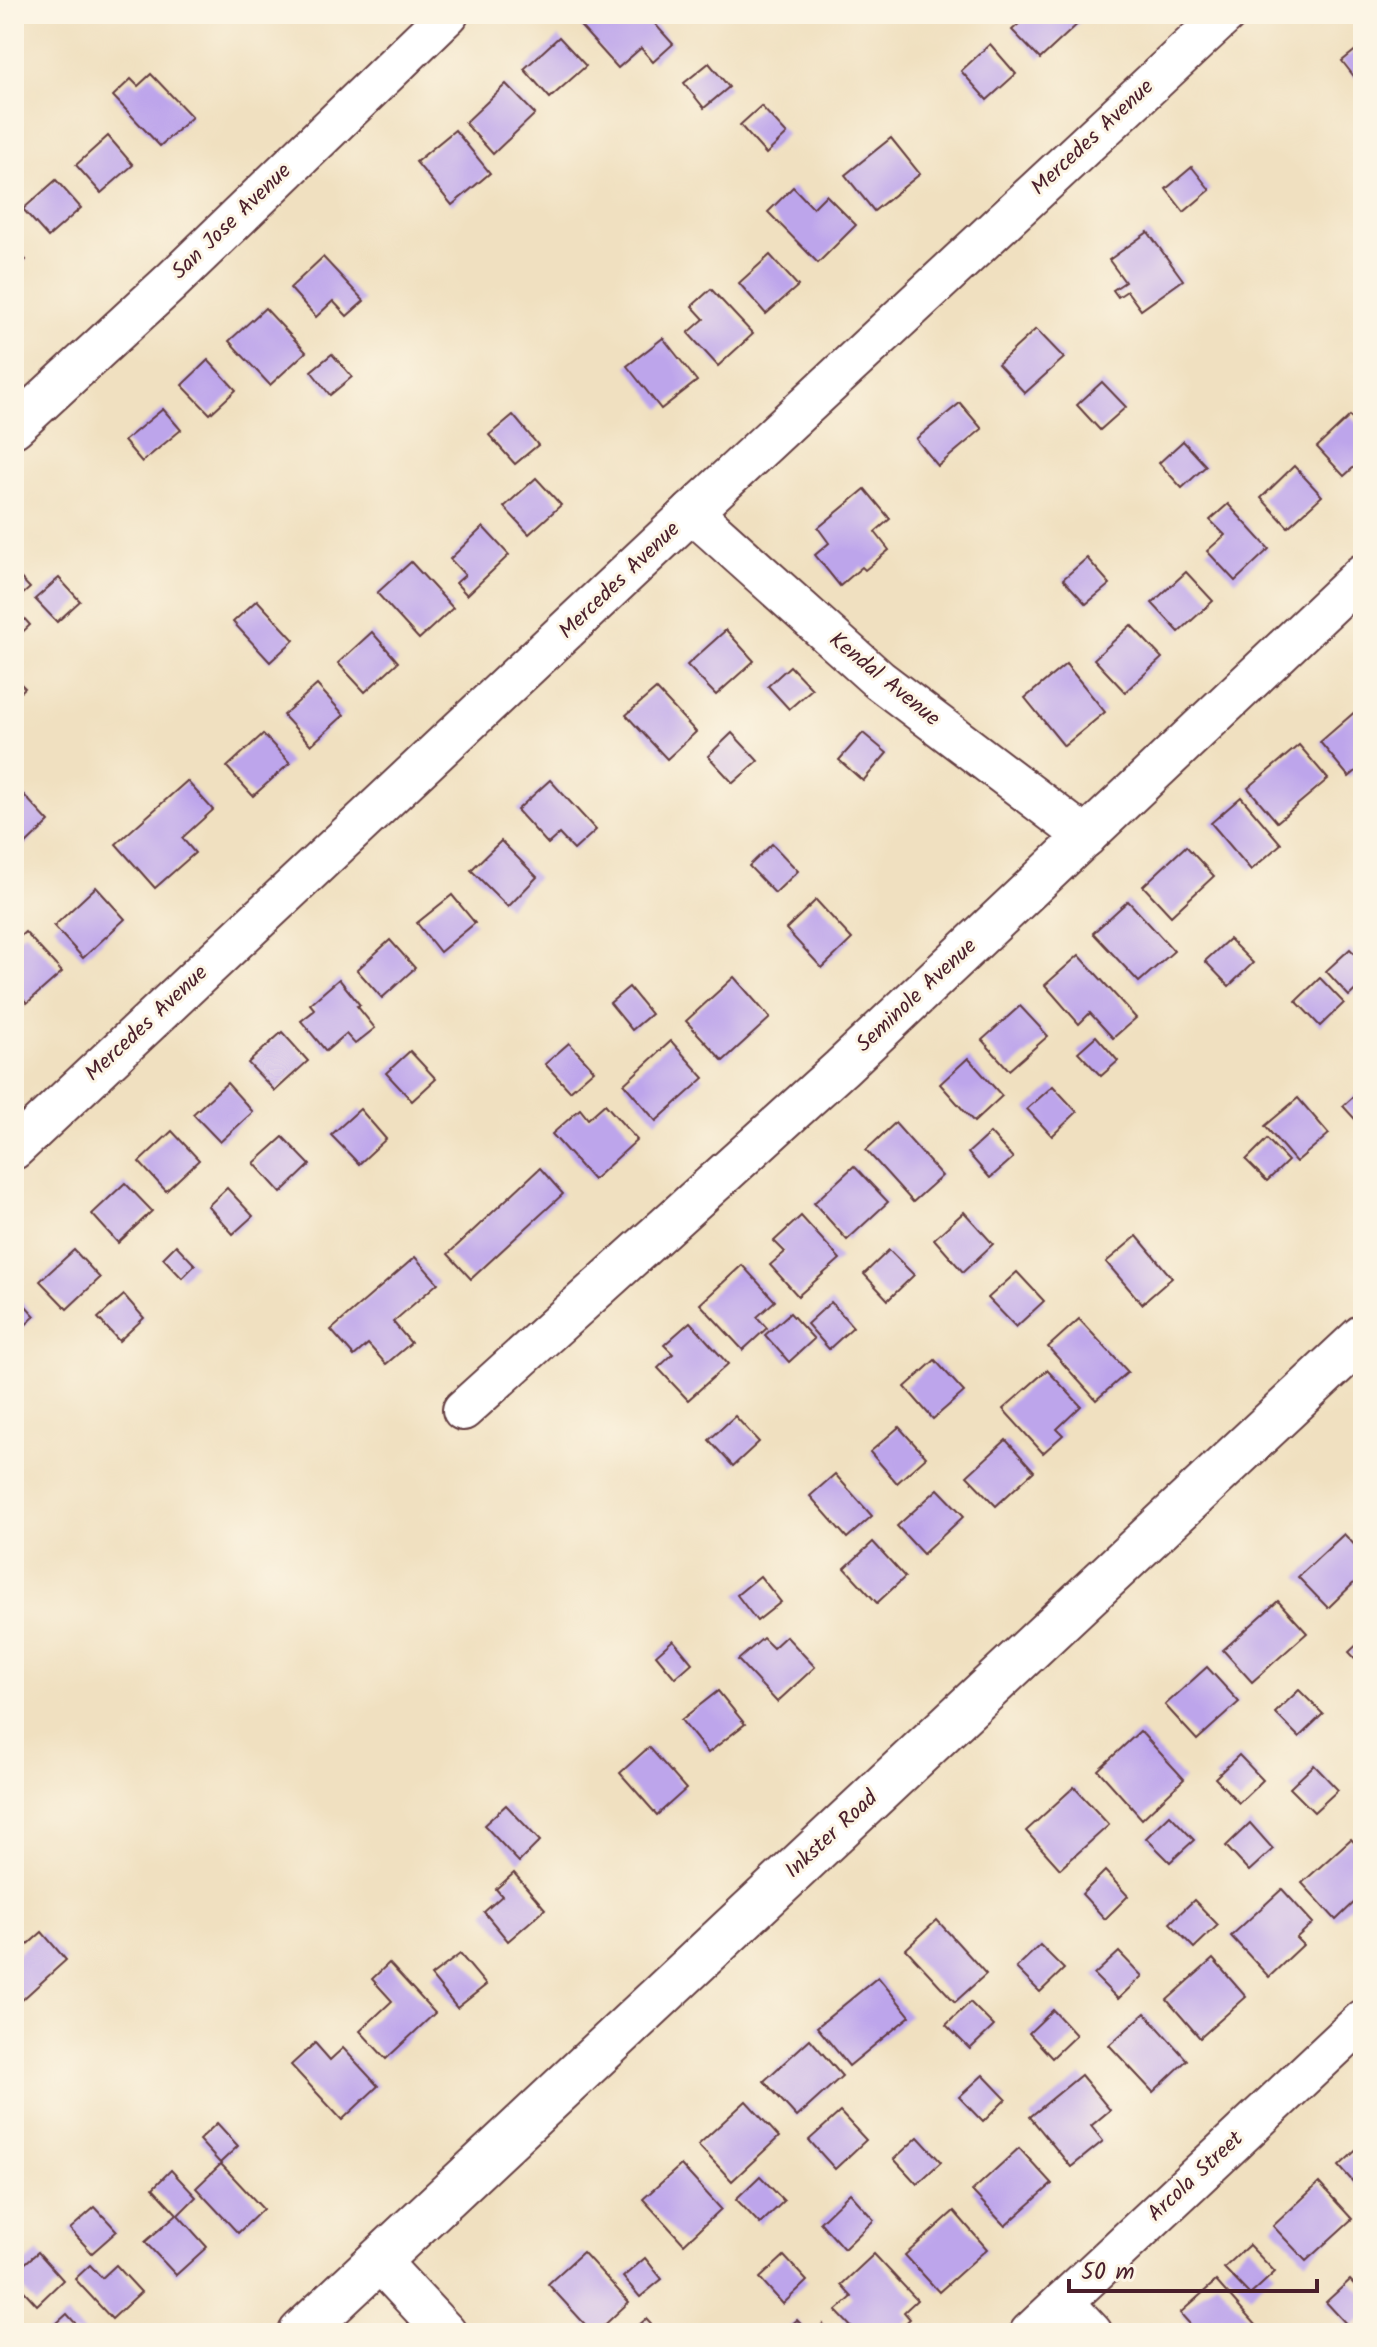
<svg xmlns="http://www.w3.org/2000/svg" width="1377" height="2347" font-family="Kalam,sans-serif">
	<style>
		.building { fill: #bda5eb }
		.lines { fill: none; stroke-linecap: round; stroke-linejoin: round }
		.minor-casing { stroke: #633c41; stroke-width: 44 }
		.secondary-casing { stroke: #633c41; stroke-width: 48 }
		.minor { stroke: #fff; stroke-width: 40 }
		.secondary { stroke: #fff; stroke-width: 44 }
		.labels { text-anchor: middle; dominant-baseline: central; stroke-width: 6; stroke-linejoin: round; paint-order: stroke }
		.street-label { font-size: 22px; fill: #4a1f2b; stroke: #fcf5e5 }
	</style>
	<rect width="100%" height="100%" fill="#fcf5e5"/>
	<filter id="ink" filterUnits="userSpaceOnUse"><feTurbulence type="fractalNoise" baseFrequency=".0125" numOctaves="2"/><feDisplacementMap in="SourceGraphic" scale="16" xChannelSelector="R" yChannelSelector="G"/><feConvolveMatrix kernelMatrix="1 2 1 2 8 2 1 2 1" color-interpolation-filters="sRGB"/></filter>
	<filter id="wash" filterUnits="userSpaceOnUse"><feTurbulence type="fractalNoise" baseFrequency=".006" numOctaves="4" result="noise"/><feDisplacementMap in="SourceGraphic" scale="32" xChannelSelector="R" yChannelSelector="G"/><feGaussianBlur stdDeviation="1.8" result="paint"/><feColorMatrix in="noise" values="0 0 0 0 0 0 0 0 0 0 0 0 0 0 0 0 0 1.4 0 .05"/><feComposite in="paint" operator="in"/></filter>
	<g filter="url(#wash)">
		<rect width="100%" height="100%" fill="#f0e0c0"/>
		<g id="blocks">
			<!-- building -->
			<g class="building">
				<polygon points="580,14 646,14 673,44 653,62 641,48 618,68 574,19"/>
				<polygon points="1030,14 1076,14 1082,20 1040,59 1012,30"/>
				<polygon points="559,37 586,66 550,98 524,69"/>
				<polygon points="990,44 1016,74 987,100 961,71"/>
				<polygon points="1363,44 1363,74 1356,79 1342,61"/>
				<polygon points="709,63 729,87 704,108 684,83"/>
				<polygon points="151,74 192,117 160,146 113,96 131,79 138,86"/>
				<polygon points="506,84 535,114 493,154 465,123"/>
				<polygon points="761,106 787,134 766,154 740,125"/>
				<polygon points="455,130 490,173 452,205 416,162"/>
				<polygon points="108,136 133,165 101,193 76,165"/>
				<polygon points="891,138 920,174 874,211 845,175"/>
				<polygon points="1192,167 1210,190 1184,212 1166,189"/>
				<polygon points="56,180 81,208 48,237 23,209"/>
				<polygon points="793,187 813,208 826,195 856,225 818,263 768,212"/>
				<polygon points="1148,232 1183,280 1141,310 1127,291 1118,297 1113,290 1125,282 1109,260"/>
				<polygon points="14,247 26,260 14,271"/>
				<polygon points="770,255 798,286 766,314 739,283"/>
				<polygon points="323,257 364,301 347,316 333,301 316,317 290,288"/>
				<polygon points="711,289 753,334 718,366 688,333 704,319 692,306"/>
				<polygon points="265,308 306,352 270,385 229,341"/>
				<polygon points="1036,329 1064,358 1025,393 998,364"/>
				<polygon points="663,338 697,381 661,409 627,366"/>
				<polygon points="332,354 352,377 330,395 311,371"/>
				<polygon points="208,360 236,390 210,414 182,385"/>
				<polygon points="1102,382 1126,407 1100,430 1077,405"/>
				<polygon points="960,403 982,429 938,466 916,439"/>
				<polygon points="163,409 181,430 142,462 124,441"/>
				<polygon points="513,415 538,445 515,464 489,435"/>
				<polygon points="1350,416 1363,429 1363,459 1344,476 1317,447"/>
				<polygon points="1183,441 1206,466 1182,488 1159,463"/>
				<polygon points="1294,466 1322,496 1288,527 1261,498"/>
				<polygon points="536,478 561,505 529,534 504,507"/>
				<polygon points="865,489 890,519 875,532 889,550 865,570 862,567 840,586 815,555 829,543 818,528"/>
				<polygon points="1228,504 1269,549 1235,581 1207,551 1225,535 1210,520"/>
				<polygon points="483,527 509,555 467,595 456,583 465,575 450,559"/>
				<polygon points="1087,558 1110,584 1086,604 1063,579"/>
				<polygon points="411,562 453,608 419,639 377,593"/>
				<polygon points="14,571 30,588 14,602"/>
				<polygon points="1186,572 1213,601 1179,632 1152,603"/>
				<polygon points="59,578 80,601 57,622 35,599"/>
				<polygon points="257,600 294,640 270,662 233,622"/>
				<polygon points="14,607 30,625 14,640"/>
				<polygon points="1131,625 1162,658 1125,692 1094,659"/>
				<polygon points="726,630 754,661 716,695 687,665"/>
				<polygon points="372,632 398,662 365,692 338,663"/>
				<polygon points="1066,664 1105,712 1064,746 1025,698"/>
				<polygon points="790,666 812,689 789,709 768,686"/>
				<polygon points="14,677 25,688 14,698"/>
				<polygon points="317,685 344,715 311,745 283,715"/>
				<polygon points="656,689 696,732 667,759 626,715"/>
				<polygon points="1357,710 1363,717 1363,765 1349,777 1320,742"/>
				<polygon points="732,733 758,761 733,783 708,756"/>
				<polygon points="863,733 887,753 863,781 839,760"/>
				<polygon points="263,734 290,763 253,796 227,767"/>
				<polygon points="1299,745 1328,779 1277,822 1248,788"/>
				<polygon points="550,780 596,830 574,850 559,834 548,844 517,810"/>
				<polygon points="187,781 213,810 182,838 195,853 155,888 116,844"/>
				<polygon points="24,795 49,822 24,846 14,836 14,805"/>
				<polygon points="1241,797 1281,844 1251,870 1211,823"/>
				<polygon points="501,841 537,877 508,907 471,870"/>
				<polygon points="772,844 798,871 775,893 749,866"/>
				<polygon points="1186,846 1214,876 1171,916 1143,886"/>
				<polygon points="96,887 125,919 83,958 54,926"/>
				<polygon points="452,895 475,923 440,952 417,923"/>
				<polygon points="816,900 852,939 822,968 786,929"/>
				<polygon points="1128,901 1174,951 1139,982 1093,933"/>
				<polygon points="25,932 62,972 27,1003 14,989 14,964 16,962 14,959 14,942"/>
				<polygon points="1229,939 1253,963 1229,986 1205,961"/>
				<polygon points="390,940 415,968 382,998 357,970"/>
				<polygon points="1350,949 1363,962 1363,983 1349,996 1326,971"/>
				<polygon points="1079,955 1136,1018 1113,1038 1090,1013 1079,1024 1045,985"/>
				<polygon points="734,977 770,1018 723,1061 686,1021"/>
				<polygon points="1320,978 1344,1003 1320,1026 1296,1001"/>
				<polygon points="339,979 360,1005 357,1006 375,1028 355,1044 346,1034 326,1051 301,1021 315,1010 310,1004"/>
				<polygon points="629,987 651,1014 632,1030 610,1003"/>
				<polygon points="1020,1006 1048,1036 1009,1070 982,1040"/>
				<polygon points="282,1032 308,1061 275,1091 248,1063"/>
				<polygon points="1096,1036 1118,1061 1101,1076 1078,1052"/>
				<polygon points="671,1041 704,1078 656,1121 624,1084"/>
				<polygon points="569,1043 594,1070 570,1091 545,1064"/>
				<polygon points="410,1051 436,1079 412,1101 386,1073"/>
				<polygon points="968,1058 1002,1096 974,1122 940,1084"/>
				<polygon points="227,1083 253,1112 220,1142 193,1114"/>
				<polygon points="1053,1086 1077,1112 1052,1136 1027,1109"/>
				<polygon points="1363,1088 1363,1128 1343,1106"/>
				<polygon points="1298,1098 1329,1134 1296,1162 1265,1126"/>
				<polygon points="605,1104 637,1140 593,1180 552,1134 580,1109 588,1119"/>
				<polygon points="360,1109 386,1139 359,1164 331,1135"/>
				<polygon points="895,1123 942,1176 913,1202 866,1150"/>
				<polygon points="172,1131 199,1160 166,1191 139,1162"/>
				<polygon points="990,1133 1013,1158 990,1178 968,1153"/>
				<polygon points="283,1137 310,1165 281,1193 254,1163"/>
				<polygon points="1267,1139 1288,1161 1267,1181 1246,1160"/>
				<polygon points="854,1166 888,1202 847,1240 814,1203"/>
				<polygon points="540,1168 563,1194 471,1279 448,1254"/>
				<polygon points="125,1183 152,1211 118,1243 92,1214"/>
				<polygon points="227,1188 253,1216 233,1234 208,1206"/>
				<polygon points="964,1212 993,1244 963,1272 934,1239"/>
				<polygon points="801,1216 840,1259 798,1296 770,1265 785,1252 774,1241"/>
				<polygon points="1137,1236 1172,1278 1142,1304 1106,1262"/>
				<polygon points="176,1245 195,1265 182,1278 163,1258"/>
				<polygon points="74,1250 100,1278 67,1309 40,1281"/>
				<polygon points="889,1250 914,1275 888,1300 864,1274"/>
				<polygon points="415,1257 438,1283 393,1322 411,1343 386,1364 368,1344 354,1356 331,1330"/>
				<polygon points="742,1265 775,1301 757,1317 767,1328 743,1350 700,1304"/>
				<polygon points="1017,1272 1044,1301 1016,1327 988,1298"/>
				<polygon points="14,1293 35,1316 14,1336"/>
				<polygon points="124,1295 144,1318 119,1341 98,1318"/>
				<polygon points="831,1302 853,1327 829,1349 807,1324"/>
				<polygon points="790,1313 814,1339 789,1362 765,1335"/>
				<polygon points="1079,1319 1128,1372 1096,1400 1048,1347"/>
				<polygon points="690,1322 728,1364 688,1400 658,1368 673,1354 664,1345"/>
				<polygon points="935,1360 964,1392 933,1419 905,1387"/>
				<polygon points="1047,1370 1081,1406 1057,1429 1063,1435 1043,1453 1003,1409"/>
				<polygon points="735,1416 759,1442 733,1466 709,1440"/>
				<polygon points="899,1427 926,1457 897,1483 870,1452"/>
				<polygon points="1006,1440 1034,1471 996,1506 967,1476"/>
				<polygon points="835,1474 872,1516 847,1538 810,1496"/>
				<polygon points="938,1489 964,1516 923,1554 897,1526"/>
				<polygon points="1344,1534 1363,1554 1363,1574 1328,1608 1298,1577"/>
				<polygon points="873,1542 905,1577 877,1603 845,1568"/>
				<polygon points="760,1576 781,1602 757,1621 737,1595"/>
				<polygon points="1278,1601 1307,1633 1252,1682 1223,1650"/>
				<polygon points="786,1636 815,1667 777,1702 738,1660 763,1638 773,1648"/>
				<polygon points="1363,1639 1363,1667 1349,1652"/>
				<polygon points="673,1640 692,1663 675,1678 656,1655"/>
				<polygon points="1207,1667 1239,1702 1197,1740 1165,1705"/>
				<polygon points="1299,1690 1323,1714 1299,1737 1275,1713"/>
				<polygon points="718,1691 745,1724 708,1753 681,1720"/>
				<polygon points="1140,1731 1184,1779 1142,1819 1098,1770"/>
				<polygon points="649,1747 686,1789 657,1815 620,1773"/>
				<polygon points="1239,1755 1263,1780 1239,1803 1215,1778"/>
				<polygon points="1314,1765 1338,1790 1314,1812 1290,1788"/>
				<polygon points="1074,1787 1109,1825 1060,1869 1026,1831"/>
				<polygon points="506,1805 540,1841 519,1862 484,1825"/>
				<polygon points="1170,1815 1194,1840 1170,1862 1146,1838"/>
				<polygon points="1250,1823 1273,1849 1249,1871 1226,1846"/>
				<polygon points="1351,1839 1363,1852 1363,1894 1336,1920 1302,1883"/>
				<polygon points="1105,1871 1128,1896 1105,1919 1082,1894"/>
				<polygon points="514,1873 545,1909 508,1941 484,1912 502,1896 496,1889"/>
				<polygon points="1282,1889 1313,1923 1296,1938 1303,1945 1269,1977 1231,1936"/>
				<polygon points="1194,1900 1218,1925 1194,1948 1170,1923"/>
				<polygon points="937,1920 986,1974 955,2002 906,1949"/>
				<polygon points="42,1932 66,1960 22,2000 14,1991 14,1957"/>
				<polygon points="1040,1945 1064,1969 1040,1992 1016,1968"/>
				<polygon points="1119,1952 1142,1976 1118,1999 1094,1975"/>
				<polygon points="460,1954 486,1985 457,2008 431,1976"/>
				<polygon points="1213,1959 1246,1997 1200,2038 1167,2000"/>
				<polygon points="389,1963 435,2013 386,2059 360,2031 392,2001 372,1979"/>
				<polygon points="878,1977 910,2016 849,2066 817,2027"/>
				<polygon points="970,2002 994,2026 970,2049 946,2025"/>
				<polygon points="1053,2010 1076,2035 1052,2058 1029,2033"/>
				<polygon points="1145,2013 1187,2060 1153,2092 1109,2045"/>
				<polygon points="810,2039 842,2076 797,2117 764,2081"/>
				<polygon points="315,2043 330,2060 343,2048 378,2086 342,2120 291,2065"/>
				<polygon points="983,2075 1006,2099 983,2122 959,2097"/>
				<polygon points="1081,2075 1110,2110 1091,2126 1103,2141 1071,2167 1030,2117"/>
				<polygon points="746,2101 779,2137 732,2181 698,2145"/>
				<polygon points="840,2112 866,2140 835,2169 809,2140"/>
				<polygon points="217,2123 238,2146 220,2163 199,2140"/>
				<polygon points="918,2137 941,2162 917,2184 894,2159"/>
				<polygon points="1363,2144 1363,2193 1339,2166"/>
				<polygon points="1019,2148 1052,2184 1005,2226 972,2191"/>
				<polygon points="221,2164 263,2209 238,2233 196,2188"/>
				<polygon points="681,2165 721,2209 684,2244 643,2199"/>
				<polygon points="171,2170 196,2197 178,2215 207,2247 176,2275 145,2242 177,2214 153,2188"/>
				<polygon points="760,2176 784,2201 760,2224 736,2199"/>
				<polygon points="1319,2183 1352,2219 1306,2261 1273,2226"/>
				<polygon points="850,2193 874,2220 844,2249 820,2222"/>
				<polygon points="95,2207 117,2231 92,2253 70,2229"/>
				<polygon points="954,2211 987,2249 939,2292 905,2255"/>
				<polygon points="1249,2245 1275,2272 1250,2295 1224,2268"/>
				<polygon points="38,2252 63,2280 37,2305 14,2280 14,2273"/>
				<polygon points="583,2252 629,2302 596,2333 593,2333 548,2284"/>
				<polygon points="874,2254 917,2300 904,2312 910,2319 895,2333 857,2333 836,2311 852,2297 841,2285"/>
				<polygon points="784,2256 807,2281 783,2304 760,2278"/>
				<polygon points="645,2258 662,2279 640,2297 623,2277"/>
				<polygon points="90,2265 102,2278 116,2265 141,2292 112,2319 75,2279"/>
				<polygon points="1350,2280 1363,2294 1363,2317 1350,2328 1326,2302"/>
				<polygon points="1216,2281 1256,2326 1248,2333 1198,2333 1180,2313"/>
				<polygon points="67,2314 84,2333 46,2333"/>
				<polygon points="646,2319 659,2333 630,2333"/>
				<polygon points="797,2320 809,2333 782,2333"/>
				<polygon points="823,2324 832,2333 813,2333"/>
			</g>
		</g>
	</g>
	<g filter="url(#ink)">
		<use href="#blocks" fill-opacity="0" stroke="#633c41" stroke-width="2"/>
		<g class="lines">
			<!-- minor casing -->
			<g class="minor-casing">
				<g id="minor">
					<polyline points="14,427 171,282 448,14"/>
					<polyline points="692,512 879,680 1086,837"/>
					<polyline points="14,1149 692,512 1226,14"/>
					<polyline points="463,1410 841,1068 1363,574"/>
					<polyline points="378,2260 446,2333"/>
					<polyline points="1063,2302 1092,2333"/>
					<polyline points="1030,2333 1363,2020"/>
				</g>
			</g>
			<!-- secondary casing -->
			<g class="secondary-casing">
				<polyline id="secondary" points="301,2333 1363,1337"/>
			</g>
			<!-- minor -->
			<use href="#minor" class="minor"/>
			<!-- secondary -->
			<use href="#secondary" class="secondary"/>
		</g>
	</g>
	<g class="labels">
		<!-- street labels -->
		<g class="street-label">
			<text transform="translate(1093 138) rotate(-43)">Mercedes Avenue</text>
			<text transform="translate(232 222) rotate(-44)">San Jose Avenue</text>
			<text transform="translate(620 581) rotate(-44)">Mercedes Avenue</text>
			<text transform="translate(884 680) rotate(39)">Kendal Avenue</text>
			<text transform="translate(917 996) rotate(-43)">Seminole Avenue</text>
			<text transform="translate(147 1024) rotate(-43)">Mercedes Avenue</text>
			<text transform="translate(832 1835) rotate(-43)">Inkster Road</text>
			<text transform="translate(1196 2177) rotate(-43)">Arcola Street</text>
		</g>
	</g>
	<!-- margin -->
	<rect width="1377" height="2347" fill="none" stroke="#fcf5e5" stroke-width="48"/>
	<!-- scale -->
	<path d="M1069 2279v12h248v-12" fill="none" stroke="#4a1f2b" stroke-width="4"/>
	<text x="1081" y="2279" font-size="24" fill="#4a1f2b" stroke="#fcf5e5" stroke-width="6" paint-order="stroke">50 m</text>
</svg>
